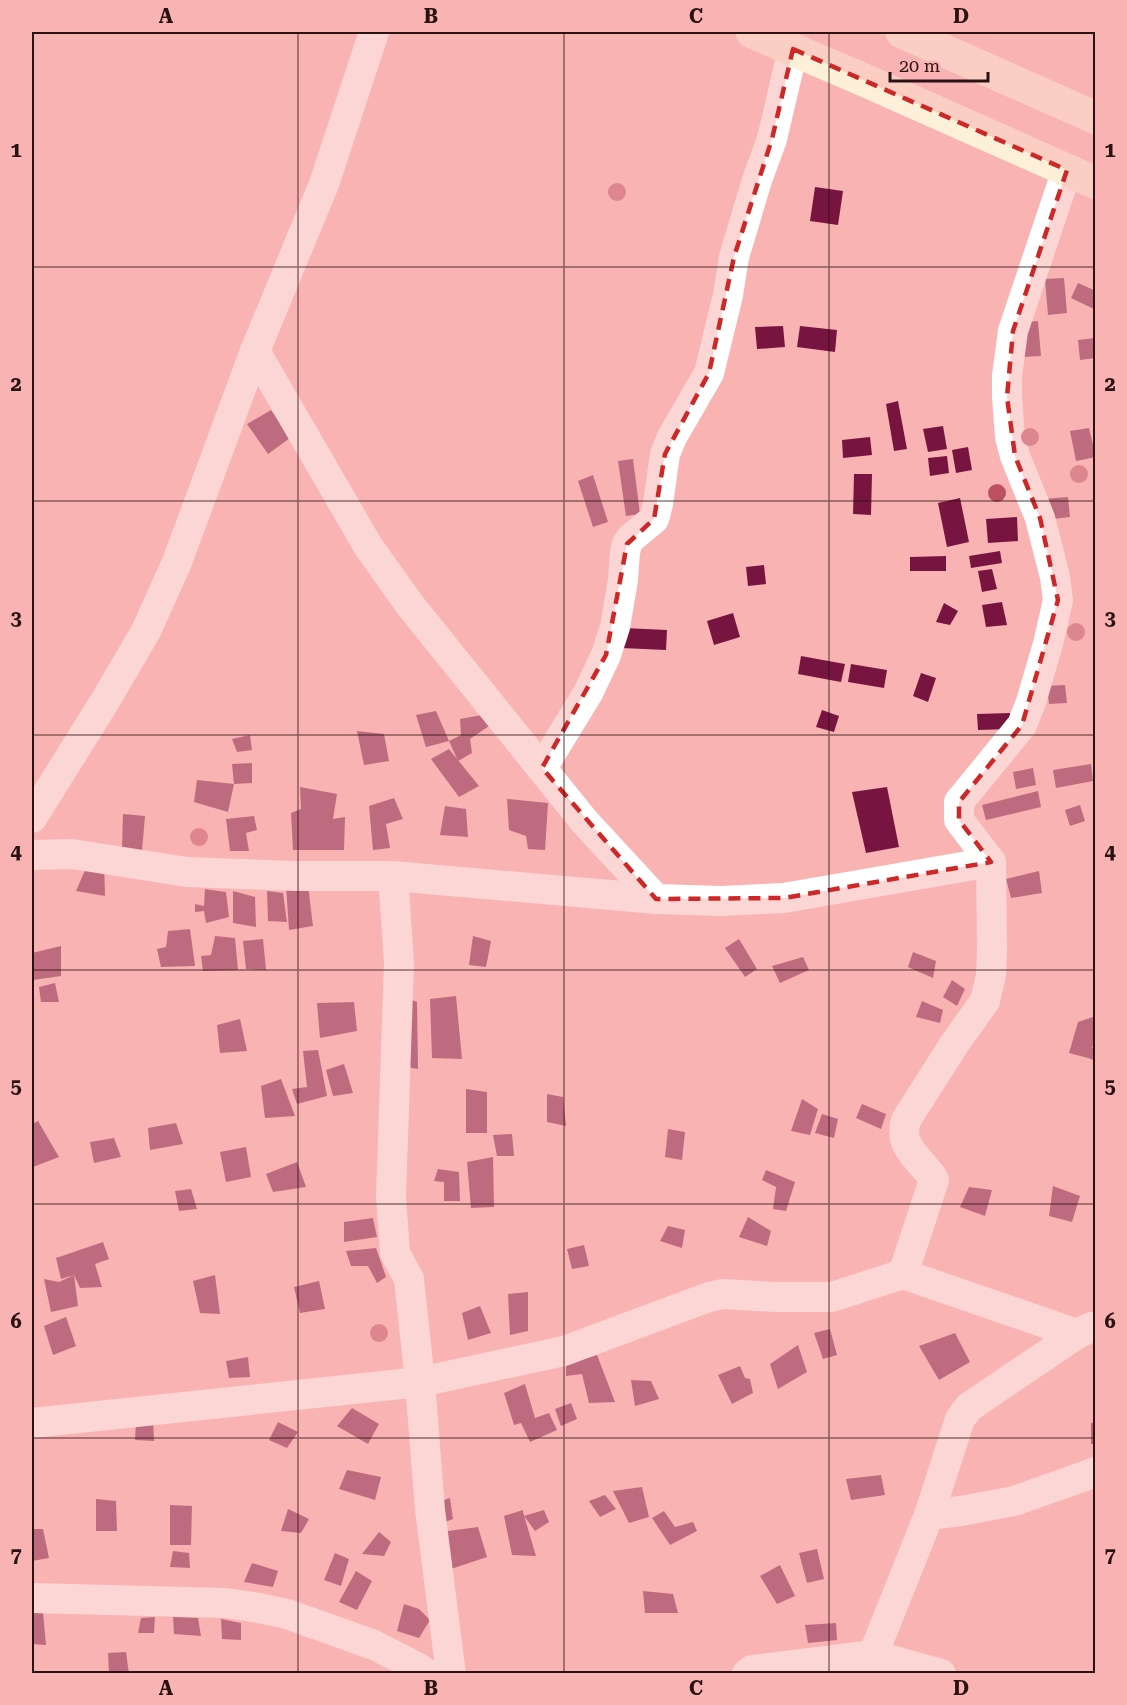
<svg xmlns="http://www.w3.org/2000/svg" width="1127" height="1705" font-family="'Roboto Serif',serif">
	<style>
		.building { fill: #771540 }
		.lines { fill: none; stroke-linecap: round; stroke-linejoin: round }
		.minor { stroke: #fff; stroke-width: 30 }
		.secondary { stroke: #fdf0d9; stroke-width: 33 }
		.tree { fill: #bc5162 }
		.marked { fill: none; stroke: #cd2727; stroke-width: 4.5; stroke-dasharray: 12 8; stroke-linejoin: round }
		.grid { fill: none; stroke: #2b1212; stroke-width: 1.5; stroke-opacity: 0.55 }
		.neatline { fill: none; stroke: #2b1212; stroke-width: 2 }
		.grid-label { font-size: 20px; text-anchor: middle; font-weight: bold; fill: #2b1212 }
	</style>
	<rect width="100%" height="100%" fill="#fab3b3"/>
	<!-- building -->
	<g class="building">
		<polygon points="815,187 843,191 838,225 810,221"/>
		<polygon points="1064,278 1067,313 1048,315 1045,279"/>
		<polygon points="1078,283 1096,291 1096,310 1071,298"/>
		<polygon points="1038,321 1041,356 1021,357 1018,323"/>
		<polygon points="783,326 785,347 757,349 755,327"/>
		<polygon points="800,326 837,330 835,352 797,347"/>
		<polygon points="1095,338 1096,358 1080,360 1078,340"/>
		<polygon points="898,401 907,449 894,451 886,404"/>
		<polygon points="271,410 290,438 268,454 247,424"/>
		<polygon points="943,426 947,449 928,452 923,429"/>
		<polygon points="1089,428 1096,457 1076,461 1070,431"/>
		<polygon points="870,437 872,455 843,458 842,440"/>
		<polygon points="968,447 972,470 956,473 952,450"/>
		<polygon points="947,456 949,473 930,476 928,458"/>
		<polygon points="633,459 640,514 626,516 618,461"/>
		<polygon points="854,474 872,474 871,515 853,514"/>
		<polygon points="593,475 608,522 593,527 578,481"/>
		<polygon points="1068,497 1070,517 1045,520 1043,499"/>
		<polygon points="960,498 969,542 947,547 938,503"/>
		<polygon points="1017,517 1018,541 988,543 986,519"/>
		<polygon points="1000,551 1002,563 971,568 969,556"/>
		<polygon points="946,556 946,571 910,571 910,557"/>
		<polygon points="764,565 766,584 748,586 746,567"/>
		<polygon points="992,569 997,589 982,592 978,571"/>
		<polygon points="1002,602 1007,625 986,627 982,605"/>
		<polygon points="944,603 958,611 950,625 936,622"/>
		<polygon points="733,613 740,637 714,645 707,621"/>
		<polygon points="623,628 667,630 666,650 621,648"/>
		<polygon points="801,656 845,664 841,682 798,674"/>
		<polygon points="851,664 887,670 884,688 848,682"/>
		<polygon points="921,673 936,678 928,702 913,696"/>
		<polygon points="1065,685 1067,703 1049,704 1047,686"/>
		<polygon points="822,710 839,716 834,732 816,727"/>
		<polygon points="436,711 449,741 426,747 416,715"/>
		<polygon points="1010,713 1011,729 978,730 977,714"/>
		<polygon points="482,715 489,726 470,739 472,753 458,761 449,741 461,735 460,719"/>
		<polygon points="357,731 384,734 389,761 364,765"/>
		<polygon points="250,735 252,750 237,752 232,739"/>
		<polygon points="449,749 479,786 459,797 431,759"/>
		<polygon points="252,763 252,783 234,784 232,764"/>
		<polygon points="1091,764 1093,781 1056,788 1053,770"/>
		<polygon points="1033,768 1036,785 1016,789 1013,772"/>
		<polygon points="197,780 234,784 228,812 194,802"/>
		<polygon points="300,787 337,794 333,819 345,817 344,850 293,850 291,813 301,809"/>
		<polygon points="887,787 899,847 866,853 852,792"/>
		<polygon points="1038,791 1041,807 986,820 982,805"/>
		<polygon points="394,798 403,819 386,824 390,848 373,850 369,806"/>
		<polygon points="507,799 548,803 545,850 528,849 526,836 509,830"/>
		<polygon points="1080,805 1085,821 1070,826 1065,810"/>
		<polygon points="445,806 466,809 468,837 440,835"/>
		<polygon points="123,814 145,816 142,851 122,848"/>
		<polygon points="254,816 257,830 246,833 249,851 230,851 226,819"/>
		<polygon points="104,859 105,896 76,891 86,868"/>
		<polygon points="1039,871 1042,893 1011,898 1006,879"/>
		<polygon points="308,885 313,926 289,930 286,886"/>
		<polygon points="205,889 226,892 229,917 206,923 204,911 195,912 195,904 204,906"/>
		<polygon points="233,891 255,897 256,927 233,923"/>
		<polygon points="267,891 283,893 287,922 268,921"/>
		<polygon points="190,929 195,966 161,967 157,949 166,947 168,931"/>
		<polygon points="215,936 235,938 238,970 203,971 201,956 211,955"/>
		<polygon points="473,936 491,941 486,967 469,965"/>
		<polygon points="263,939 266,970 246,969 243,941"/>
		<polygon points="739,939 757,969 745,977 725,948"/>
		<polygon points="61,946 61,976 33,980 32,974 32,953"/>
		<polygon points="913,952 936,961 933,978 908,967"/>
		<polygon points="803,957 809,970 780,983 772,966"/>
		<polygon points="952,980 965,989 957,1006 943,997"/>
		<polygon points="55,983 59,1002 41,1002 39,987"/>
		<polygon points="456,996 462,1059 432,1058 430,999"/>
		<polygon points="404,997 417,1002 418,1069 400,1066"/>
		<polygon points="922,1001 943,1010 940,1023 916,1017"/>
		<polygon points="354,1002 357,1031 320,1038 317,1003"/>
		<polygon points="1096,1016 1096,1038 1092,1048 1096,1049 1096,1061 1088,1058 1069,1053 1078,1022"/>
		<polygon points="240,1019 247,1051 220,1053 217,1025"/>
		<polygon points="318,1050 327,1096 297,1104 292,1089 307,1087 303,1051"/>
		<polygon points="344,1064 353,1093 333,1096 326,1070"/>
		<polygon points="281,1079 295,1116 265,1118 261,1086"/>
		<polygon points="466,1089 487,1092 487,1133 466,1133"/>
		<polygon points="547,1094 563,1097 566,1126 547,1122"/>
		<polygon points="802,1099 818,1109 810,1135 791,1131"/>
		<polygon points="862,1104 886,1114 881,1129 856,1118"/>
		<polygon points="822,1114 838,1119 834,1138 815,1133"/>
		<polygon points="38,1121 59,1157 33,1167 32,1124"/>
		<polygon points="176,1123 183,1144 150,1150 148,1128"/>
		<polygon points="668,1129 685,1132 682,1160 665,1157"/>
		<polygon points="512,1134 514,1156 497,1156 493,1135"/>
		<polygon points="114,1138 121,1157 94,1163 90,1142"/>
		<polygon points="246,1147 251,1177 226,1182 220,1152"/>
		<polygon points="493,1157 494,1207 471,1208 467,1162"/>
		<polygon points="297,1162 306,1187 273,1192 266,1174"/>
		<polygon points="438,1169 459,1172 460,1201 444,1201 444,1182 434,1181"/>
		<polygon points="766,1170 795,1182 786,1211 773,1209 776,1187 762,1180"/>
		<polygon points="1053,1186 1080,1196 1072,1222 1049,1216"/>
		<polygon points="969,1187 992,1190 985,1216 960,1207"/>
		<polygon points="191,1189 197,1209 179,1211 175,1191"/>
		<polygon points="748,1217 771,1231 767,1246 739,1237"/>
		<polygon points="373,1218 377,1237 344,1242 344,1222"/>
		<polygon points="668,1226 685,1230 682,1248 660,1241"/>
		<polygon points="103,1242 109,1259 95,1264 102,1287 80,1288 74,1275 78,1306 51,1312 44,1279 59,1282 74,1275 61,1279 56,1258"/>
		<polygon points="584,1245 589,1266 572,1269 567,1249"/>
		<polygon points="376,1248 386,1277 377,1283 368,1266 351,1266 346,1251"/>
		<polygon points="215,1275 220,1314 200,1313 193,1281"/>
		<polygon points="319,1281 325,1309 300,1313 294,1287"/>
		<polygon points="528,1292 528,1331 510,1335 508,1294"/>
		<polygon points="480,1306 491,1333 468,1340 462,1313"/>
		<polygon points="66,1317 76,1346 53,1355 44,1326"/>
		<polygon points="830,1329 837,1355 823,1359 814,1333"/>
		<polygon points="955,1333 970,1362 939,1380 919,1346"/>
		<polygon points="798,1345 807,1372 778,1389 770,1364"/>
		<polygon points="597,1355 615,1402 589,1403 582,1374 566,1376 566,1364"/>
		<polygon points="248,1357 250,1377 229,1378 226,1361"/>
		<polygon points="740,1366 745,1378 750,1379 753,1393 732,1404 718,1375"/>
		<polygon points="631,1380 651,1381 659,1399 635,1406"/>
		<polygon points="525,1384 535,1418 549,1413 557,1430 530,1442 521,1423 514,1425 504,1393"/>
		<polygon points="571,1403 577,1419 561,1426 555,1409"/>
		<polygon points="352,1408 379,1424 368,1444 337,1426"/>
		<polygon points="153,1420 154,1441 135,1440 136,1422"/>
		<polygon points="278,1422 298,1432 287,1448 269,1440"/>
		<polygon points="1096,1422 1096,1444 1091,1444 1091,1423"/>
		<polygon points="347,1470 381,1477 375,1500 339,1489"/>
		<polygon points="881,1475 885,1495 851,1500 846,1479"/>
		<polygon points="642,1487 649,1517 629,1523 613,1491"/>
		<polygon points="605,1495 616,1509 600,1517 589,1501"/>
		<polygon points="450,1498 453,1519 445,1522 438,1502"/>
		<polygon points="96,1499 116,1501 117,1531 96,1531"/>
		<polygon points="170,1505 192,1506 191,1545 170,1545"/>
		<polygon points="288,1509 309,1519 301,1533 281,1531"/>
		<polygon points="523,1510 523,1512 536,1556 512,1555 504,1516"/>
		<polygon points="544,1510 549,1522 535,1531 524,1516"/>
		<polygon points="664,1511 675,1527 693,1522 697,1531 670,1545 652,1518"/>
		<polygon points="478,1527 487,1557 448,1570 433,1533"/>
		<polygon points="32,1529 43,1529 49,1558 32,1561"/>
		<polygon points="379,1532 391,1542 384,1556 362,1554"/>
		<polygon points="817,1549 824,1579 807,1583 799,1553"/>
		<polygon points="173,1551 189,1553 190,1568 170,1567"/>
		<polygon points="335,1553 349,1559 341,1586 324,1580"/>
		<polygon points="252,1563 278,1571 273,1587 244,1582"/>
		<polygon points="780,1565 795,1596 777,1604 760,1576"/>
		<polygon points="356,1571 372,1581 357,1610 339,1602"/>
		<polygon points="643,1591 673,1594 678,1613 645,1613"/>
		<polygon points="404,1604 419,1609 430,1620 419,1638 397,1631"/>
		<polygon points="32,1610 43,1612 46,1645 32,1644"/>
		<polygon points="155,1617 154,1633 138,1633 141,1618"/>
		<polygon points="173,1617 198,1618 201,1636 174,1634"/>
		<polygon points="221,1619 241,1623 241,1640 222,1639"/>
		<polygon points="836,1623 837,1640 808,1643 805,1625"/>
		<polygon points="126,1652 129,1674 109,1674 108,1653"/>
	</g>
	<g class="lines">
		<!-- minor -->
		<g class="minor">
			<path d="M1067 170 1013 331 1007 376V397L1010 437 1015 456 1040 518 1055 577 1058 600 1048 644 1031 702 1022 725 959 802V820L991 862 992 950 991 975 985 1001 955 1043 906 1120C898 1145 917 1157 931 1175L934 1180 903 1274 1077 1334"/>
			<polyline points="255,351 368,546 410,605 584,821 656,899 721,901 784,898 991,862"/>
			<polyline points="542,768 588,693 606,655 615,627 623,580 625,552 627,544 631,538 654,519 658,504 665,454 672,437 709,373 728,295 734,257 757,180 772,139 793,49"/>
			<polyline points="32,818 105,701 146,631 177,562 255,351 324,184 374,32"/>
			<polyline points="32,855 72,854 187,872 296,876 393,876 656,899"/>
			<polyline points="393,876 399,962 391,1197 395,1253 409,1279 420,1382 430,1510 451,1674"/>
			<polyline points="32,1423 420,1382 564,1351 709,1297 723,1294 775,1297 832,1297 903,1274"/>
			<polyline points="929,1515 961,1511 1014,1501 1096,1472"/>
			<polyline points="32,1598 226,1603 259,1608 287,1614 374,1645 419,1668 426,1674"/>
			<polyline points="747,1674 752,1670 873,1655 929,1515 960,1419 969,1407 1077,1334 1091,1327"/>
			<polyline points="867,1674 873,1655 941,1674"/>
		</g>
		<!-- secondary -->
		<g class="secondary">
			<polyline points="752,32 864,80 1096,183"/>
			<polyline points="902,32 1096,118"/>
		</g>
	</g>
	<!-- trees -->
	<g class="tree">
		<circle cx="617" cy="192" r="9"/>
		<circle cx="1030" cy="437" r="9"/>
		<circle cx="1079" cy="474" r="9"/>
		<circle cx="997" cy="493" r="9"/>
		<circle cx="1076" cy="632" r="9"/>
		<circle cx="199" cy="837" r="9"/>
		<circle cx="379" cy="1333" r="9"/>
	</g>
	<!-- marked area -->
	<path d="M0 0H1127V1705H0ZM793 49 1067 170 1013 331 1007 397 1015 456 1040 518 1058 600 1022 725 959 802V820L991 862 784 898 656 899 542 768 606 655 627 544 654 519 665 454 709 373 734 257 772 139Z" fill="#fab3b3" fill-opacity=".55" fill-rule="evenodd"/>
	<path class="marked" d="M793 49 1067 170 1013 331 1007 397 1015 456 1040 518 1058 600 1022 725 959 802V820L991 862 784 898 656 899 542 768 606 655 627 544 654 519 665 454 709 373 734 257 772 139Z"/>
	<!-- grid -->
	<path class="grid" d="M298 32V1674M564 32V1674M829 32V1674M32 267H1096M32 501H1096M32 735H1096M32 970H1096M32 1204H1096M32 1438H1096"/>
	<!-- border -->
	<rect width="1127" height="1705" fill="none" stroke="#fab3b3" stroke-width="66"/>
	<!-- scale -->
	<path d="M890 72v9h98v-9" fill="none" stroke="#2b1212" stroke-width="3"/>
	<text x="899" y="72" font-size="18" fill="#2b1212" stroke="#fab3b3" stroke-width="4.5" paint-order="stroke">20 m</text>
	<rect x="33" y="33" width="1061" height="1639" class="neatline"/>
	<g class="grid-label">
		<text x="166" y="23">A</text>
		<text x="431" y="23">B</text>
		<text x="696" y="23">C</text>
		<text x="961" y="23">D</text>
		<text x="16" y="157">1</text>
		<text x="1110" y="157">1</text>
		<text x="16" y="391">2</text>
		<text x="1110" y="391">2</text>
		<text x="16" y="625">3</text>
		<text x="1110" y="625">3</text>
		<text x="16" y="859">4</text>
		<text x="1110" y="859">4</text>
		<text x="16" y="1093">5</text>
		<text x="1110" y="1093">5</text>
		<text x="16" y="1328">6</text>
		<text x="1110" y="1328">6</text>
		<text x="16" y="1562">7</text>
		<text x="1110" y="1562">7</text>
		<text x="166" y="1695">A</text>
		<text x="431" y="1695">B</text>
		<text x="696" y="1695">C</text>
		<text x="961" y="1695">D</text>
	</g>
</svg>
